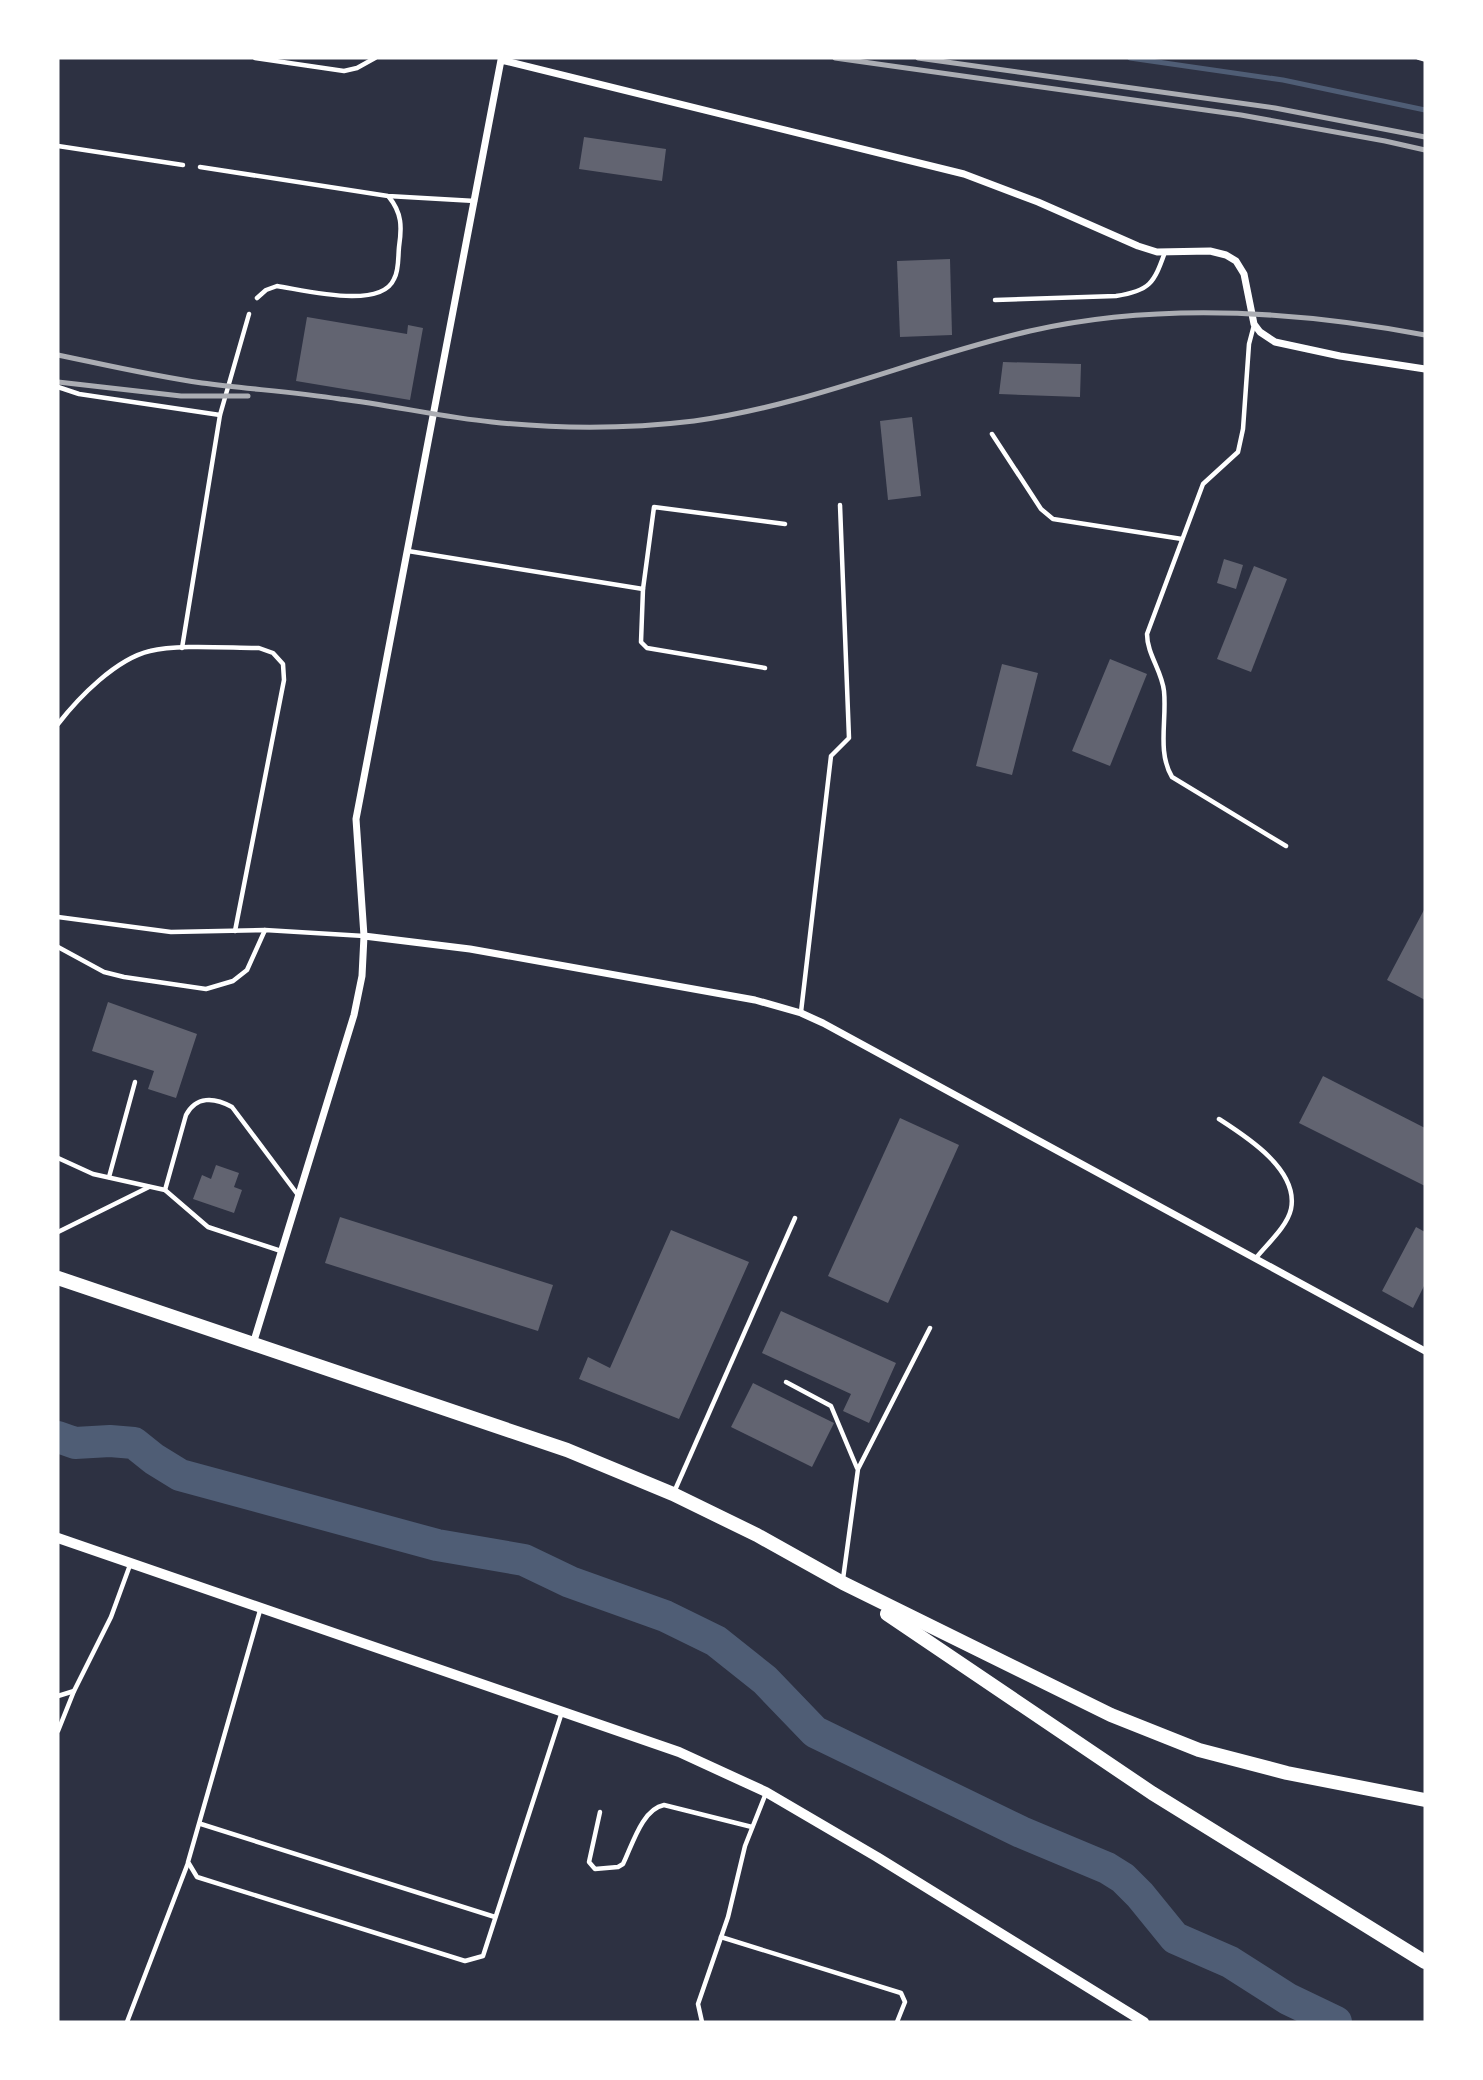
<svg xmlns="http://www.w3.org/2000/svg" width="1483" height="2080" font-family="'Nunito Sans',sans-serif">
	<style>
		.lines { fill: none; stroke-linecap: round; stroke-linejoin: round }
		.stream { stroke: #4f5d75; stroke-width: 5 }
		.river { stroke: #4f5d75; stroke-width: 32 }
		.building { fill: #626471 }
		.path { stroke: #fff; stroke-width: 3.5 }
		.service { stroke: #fff; stroke-width: 4.5 }
		.minor { stroke: #fff; stroke-width: 7 }
		.tertiary { stroke: #fff; stroke-width: 10 }
		.primary { stroke: #fff; stroke-width: 14 }
		.rail { stroke: #abadb3; stroke-width: 5 }
	</style>
	<rect width="100%" height="100%" fill="#2d3142"/>
	<g class="lines">
		<!-- stream -->
		<polyline class="stream" points="1130,58 1283,80 1425,110"/>
		<!-- river -->
		<polyline class="river" points="58,1437 75,1443 110,1441 134,1443 154,1459 180,1475 437,1545 524,1560 570,1582 665,1616 716,1641 765,1680 815,1732 1021,1832 1107,1868 1123,1878 1140,1895 1175,1938 1230,1962 1288,1999 1336,2022"/>
	</g>
	<!-- building -->
	<g class="building">
		<polygon points="584,137 666,149 662,181 579,169"/>
		<polygon points="950,259 952,335 900,337 897,261"/>
		<polygon points="307,317 407,334 408,325 423,328 410,400 296,381"/>
		<polygon points="1003,362 1081,364 1080,397 999,394"/>
		<polygon points="912,417 921,496 888,500 880,421"/>
		<polygon points="1224,559 1243,565 1236,589 1217,583"/>
		<polygon points="1254,566 1287,579 1251,672 1217,659"/>
		<polygon points="1110,659 1147,674 1110,766 1072,751"/>
		<polygon points="1002,664 1038,673 1012,775 976,766"/>
		<polygon points="1425,908 1425,1000 1387,980"/>
		<polygon points="108,1002 197,1034 176,1098 148,1089 154,1071 92,1051"/>
		<polygon points="1323,1076 1425,1128 1425,1186 1299,1123"/>
		<polygon points="900,1118 959,1145 888,1303 828,1276"/>
		<polygon points="216,1165 239,1173 234,1187 242,1190 234,1213 193,1199 202,1175 211,1179"/>
		<polygon points="340,1217 553,1285 538,1331 325,1263"/>
		<polygon points="1416,1227 1425,1232 1425,1284 1413,1308 1382,1291"/>
		<polygon points="671,1230 749,1262 679,1419 579,1379 588,1357 610,1368"/>
		<polygon points="781,1311 896,1363 869,1423 843,1411 851,1394 762,1353"/>
		<polygon points="753,1383 834,1423 812,1467 731,1427"/>
	</g>
	<g class="lines">
		<!-- path -->
		<polyline class="path" points="1418,58 1425,60"/>
		<!-- service -->
		<g class="service">
			<polyline points="255,58 344,71 357,68 375,58"/>
			<polyline points="58,146 183,165"/>
			<polyline points="200,167 388,196 475,201"/>
			<path d="M257 298 266 290 277 286C304 290 381 310 394 279 399 271 398 257 399 247 402 227 402 213 389 197"/>
			<path d="M995 300 1116 296C1150 291 1154 283 1165 252"/>
			<path d="M1254 325 1249 344 1243 429 1238 452 1203 484 1147 634C1147 654 1162 671 1164 691 1167 720 1157 752 1172 777L1286 846"/>
			<polyline points="58,387 79,394 220,415"/>
			<polyline points="992,434 1041,509 1053,519 1182,539"/>
			<polyline points="408,551 643,589"/>
			<polyline points="182,648 220,415 249,314"/>
			<polyline points="765,668 647,648 641,642 643,589 654,507 785,524"/>
			<path d="M58 724C79 697 116 659 150 651 177 644 229 648 259 648L273 653 283 664 284 680 235 931"/>
			<polyline points="58,917 171,932 265,930 364,936"/>
			<polyline points="58,947 104,972 124,977 206,989 233,981 247,970 265,930"/>
			<polyline points="801,1012 831,756 849,738 840,505"/>
			<path d="M1219 1119C1247 1137 1299 1170 1291 1209 1287 1227 1267 1244 1256 1258"/>
			<polyline points="58,1158 93,1174 165,1190 208,1227 281,1251"/>
			<polyline points="109,1177 135,1082"/>
			<path d="M165 1190 186 1115C196 1096 214 1097 232 1107L298 1195"/>
			<polyline points="58,1232 149,1187"/>
			<polyline points="786,1382 831,1406 857,1468"/>
			<polyline points="675,1490 795,1218"/>
			<polyline points="843,1579 858,1469 930,1328"/>
			<polyline points="261,1607 188,1862 197,1877 465,1961 483,1956 562,1712"/>
			<polyline points="58,1696 74,1691"/>
			<polyline points="58,1731 74,1691 111,1617 130,1565"/>
			<path d="M600 1812 589 1862 595 1869 618 1867 623 1864C632 1846 642 1809 664 1805L752 1827"/>
			<polyline points="201,1824 495,1917"/>
			<polyline points="721,1937 901,1993 905,2002 897,2022"/>
			<polyline points="127,2022 188,1863"/>
			<polyline points="702,2022 698,2004 728,1917 745,1846 766,1793"/>
		</g>
		<!-- minor -->
		<g class="minor">
			<polyline points="364,936 470,949 755,1000 801,1013 823,1023 1425,1351"/>
			<polyline points="253,1344 354,1015 362,976 364,936 356,819 501,60 964,174 1038,202 1138,246 1157,252 1210,251 1226,255 1236,261 1244,274 1254,324 1260,332 1275,342 1340,356 1425,369"/>
		</g>
		<!-- tertiary -->
		<polyline class="tertiary" points="58,1538 679,1752 766,1792 877,1857 1144,2022"/>
		<!-- primary -->
		<g class="primary">
			<polyline points="58,1278 567,1450 673,1494 757,1535 843,1583 1111,1715 1199,1750 1287,1773 1425,1800"/>
			<polyline points="887,1614 1152,1793 1425,1962"/>
		</g>
		<!-- rail -->
		<g class="rail">
			<polyline points="835,58 1241,115 1385,141 1425,150"/>
			<polyline points="918,58 1275,108 1425,137"/>
			<path d="M58 355C106 365 153 376 202 383 248 389 294 392 340 399 391 405 441 417 492 422 558 429 628 429 694 421 810 405 917 357 1030 331 1158 302 1297 311 1425 335"/>
			<polyline points="58,382 181,396 248,396"/>
		</g>
	</g>
	<!-- border -->
	<rect width="1483" height="2080" fill="none" stroke="#ffffff" stroke-width="119"/>
</svg>
